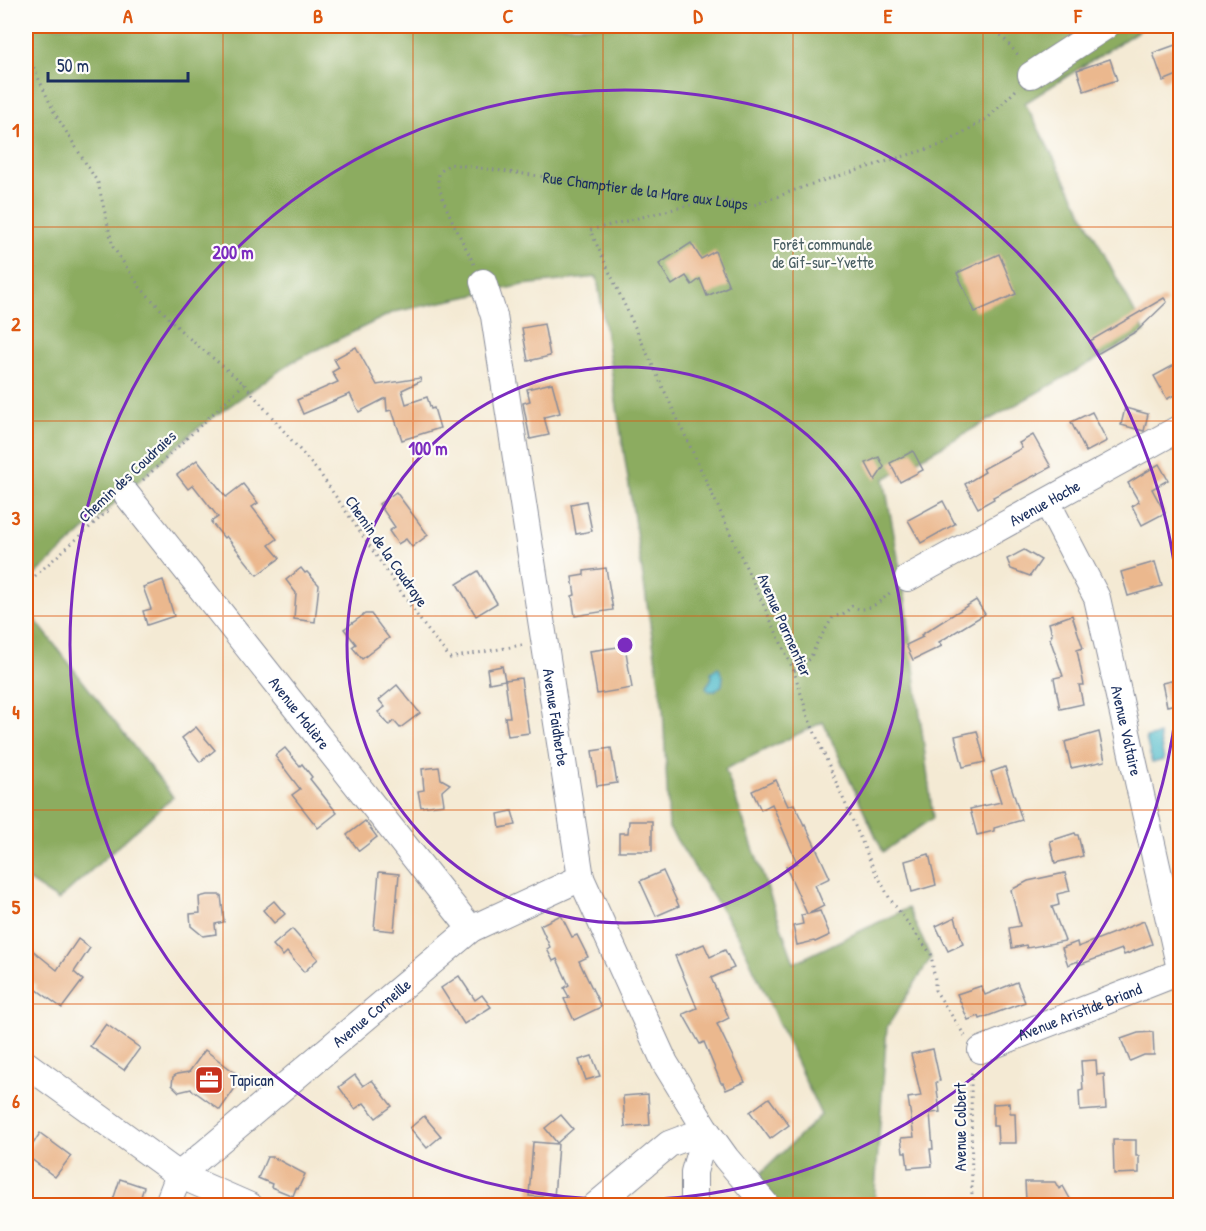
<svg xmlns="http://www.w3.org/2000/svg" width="1206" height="1231" font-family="'Patrick Hand',sans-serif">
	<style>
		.forest { fill: #8cac60; stroke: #546e5f; stroke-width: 1.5 }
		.water { fill: #4fbbca; stroke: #357594; stroke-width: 1.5 }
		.building { fill: #ebb88e }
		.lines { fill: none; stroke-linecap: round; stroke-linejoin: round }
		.minor-casing { stroke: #888c99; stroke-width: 28 }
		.path { stroke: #888c99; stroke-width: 3; stroke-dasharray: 1.5 4.5; stroke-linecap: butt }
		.minor { stroke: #fff; stroke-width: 26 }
		.grid { fill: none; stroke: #de5710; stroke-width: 1.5; stroke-opacity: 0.55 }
		.ring { fill: none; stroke: #7b2cbf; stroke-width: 3 }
		.labels { text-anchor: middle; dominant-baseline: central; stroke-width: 4.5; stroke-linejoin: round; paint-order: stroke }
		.street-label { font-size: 16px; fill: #1b2f5e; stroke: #fdfcf7 }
		.park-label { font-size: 16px; fill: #485d62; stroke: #fdfcf7 }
		.poi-label { font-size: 16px; fill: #1b2f5e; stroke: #fdfcf7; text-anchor: start }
		.centre { fill: #7b2cbf; stroke: #fdfcf7; stroke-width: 3 }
		.ring-label { font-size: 18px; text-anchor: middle; font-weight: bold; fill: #7b2cbf; stroke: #fdfcf7; stroke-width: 4.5; stroke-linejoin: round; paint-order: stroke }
		.neatline { fill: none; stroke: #de5710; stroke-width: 2 }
		.grid-label { font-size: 20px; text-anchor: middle; font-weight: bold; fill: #de5710 }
	</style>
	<rect width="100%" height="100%" fill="#fdfcf7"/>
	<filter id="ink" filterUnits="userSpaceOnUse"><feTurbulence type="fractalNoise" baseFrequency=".0167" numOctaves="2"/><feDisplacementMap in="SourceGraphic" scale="12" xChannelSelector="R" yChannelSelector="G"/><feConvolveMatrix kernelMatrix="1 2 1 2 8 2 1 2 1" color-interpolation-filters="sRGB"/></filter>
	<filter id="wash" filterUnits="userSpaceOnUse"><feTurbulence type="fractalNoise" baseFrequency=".008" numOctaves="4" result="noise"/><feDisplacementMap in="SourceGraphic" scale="24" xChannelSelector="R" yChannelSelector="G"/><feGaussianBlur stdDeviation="1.35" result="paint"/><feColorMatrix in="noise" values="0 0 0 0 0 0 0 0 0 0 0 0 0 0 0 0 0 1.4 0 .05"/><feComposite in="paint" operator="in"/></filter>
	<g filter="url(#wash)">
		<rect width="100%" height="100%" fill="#f4ead4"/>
		<!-- forest -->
		<g class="forest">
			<polygon points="26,26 1146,26 1025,103 1145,332 884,479 905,596 933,818 883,852 823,722 725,769 794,963 908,908 931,958 887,1027 874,1205 767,1205 749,1185 821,1115 739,937 669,828 663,708 597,277 523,285 394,312 292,362 194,431 26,583"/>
			<polygon points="26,608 173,797 58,900 26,879"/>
		</g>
		<!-- water -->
		<g class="water">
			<polygon points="718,667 723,676 722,685 715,691 709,691 706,687 712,678 711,672"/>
			<polygon points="1159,735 1164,760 1152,763 1146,738"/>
		</g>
		<g id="blocks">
			<!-- building -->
			<g class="building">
				<polygon points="1178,44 1180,53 1180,74 1163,81 1153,53"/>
				<polygon points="1110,59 1117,80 1084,91 1077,70"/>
				<polygon points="691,243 701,259 715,251 729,286 707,296 700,279 692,285 686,276 672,285 659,264"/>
				<polygon points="999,254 1016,294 975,312 957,273"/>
				<polygon points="1164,298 1167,302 1137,331 1097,354 1090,341"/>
				<polygon points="544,324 550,356 528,361 522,328"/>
				<polygon points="356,347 377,385 420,378 421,381 402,390 406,404 427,397 431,409 434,408 440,428 402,440 392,410 387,411 386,398 359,412 350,394 303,414 297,400 338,382 332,372 339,368 334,359"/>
				<polygon points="1180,362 1180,392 1167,399 1154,376"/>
				<polygon points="552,383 560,413 544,417 549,435 530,439 523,403 530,401 527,389"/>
				<polygon points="1125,408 1148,414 1144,431 1121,425"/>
				<polygon points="1092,412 1107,441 1086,452 1071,422"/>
				<polygon points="1033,435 1051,467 999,494 993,497 994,499 978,508 965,484 985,472 983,469 1022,448 1019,443"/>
				<polygon points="913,451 923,470 900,482 890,463"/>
				<polygon points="879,457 884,467 875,480 866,463"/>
				<polygon points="197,460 226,497 243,484 258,503 252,507 277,539 269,545 280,558 257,575 226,536 224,538 211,522 218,517 193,485 188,489 177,475"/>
				<polygon points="1159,464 1168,480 1152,489 1165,513 1142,525 1132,506 1139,502 1128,483"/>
				<polygon points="396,492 428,535 412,547 406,539 398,544 389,531 395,527 379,504"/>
				<polygon points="586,501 592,531 576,534 571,504"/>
				<polygon points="943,501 955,524 921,543 908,520"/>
				<polygon points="1024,550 1041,560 1030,576 1011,569 1007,559"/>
				<polygon points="1155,562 1162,586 1128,596 1121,572"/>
				<polygon points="301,568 305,573 307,572 319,585 315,622 294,619 296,593 286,580"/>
				<polygon points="606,568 613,610 575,616 572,596 575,595 572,577 584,575 584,571"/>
				<polygon points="478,571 497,603 476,616 457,584"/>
				<polygon points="163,580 174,616 147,625 143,611 151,609 143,587"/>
				<polygon points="976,600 985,614 939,642 942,646 913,660 906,645 923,637 921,635"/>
				<polygon points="365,614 371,614 389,638 362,659 352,647 356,644 344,629"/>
				<polygon points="1072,615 1083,648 1077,650 1084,685 1079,685 1083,704 1060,709 1054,678 1063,676 1050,639 1052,634 1049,623"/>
				<polygon points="625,646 632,688 597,694 590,651"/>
				<polygon points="502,666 505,680 489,683 487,669"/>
				<polygon points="521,678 529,733 508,736 505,717 510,717 505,680"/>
				<polygon points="1180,679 1180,703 1167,706 1162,683"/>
				<polygon points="397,685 420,713 400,728 394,721 389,725 378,712 385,707 379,700"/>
				<polygon points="196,727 215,750 200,762 182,738"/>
				<polygon points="977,731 985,762 963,767 955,736"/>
				<polygon points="1099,732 1105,761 1071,768 1065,742"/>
				<polygon points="285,748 300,766 302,764 312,777 310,779 337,813 318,828 292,795 300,789 275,756"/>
				<polygon points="611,748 617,783 597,786 592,751"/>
				<polygon points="439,767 441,779 450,784 442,791 444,804 421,807 418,791 424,790 422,769"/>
				<polygon points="1005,767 1022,820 994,828 994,831 977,835 970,809 1001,802 991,772"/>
				<polygon points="776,780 788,806 794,804 804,825 805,824 830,878 815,885 824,906 808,914 820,911 830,935 815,942 814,941 797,945 793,926 803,924 801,915 807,914 786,867 797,863 772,804 761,810 752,791"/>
				<polygon points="512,811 516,825 500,828 498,814"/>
				<polygon points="365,821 377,837 359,851 347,835"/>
				<polygon points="629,821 652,821 652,851 619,851 619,833 628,833"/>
				<polygon points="1075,833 1076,835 1078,835 1083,856 1055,863 1050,841"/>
				<polygon points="929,854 936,885 912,892 905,861"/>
				<polygon points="663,871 679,906 656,916 640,881"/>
				<polygon points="379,872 399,874 394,931 374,929"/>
				<polygon points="1065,873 1070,891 1057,894 1059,905 1052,907 1065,941 1027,948 1026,945 1012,948 1009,928 1020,926 1011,890 1028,881"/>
				<polygon points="207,895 221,895 224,922 215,924 216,934 203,936 191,926 190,914 200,913 199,897"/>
				<polygon points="274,901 285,914 274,923 263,910"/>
				<polygon points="561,915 572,937 577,935 588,957 579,961 601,1007 574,1020 564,999 569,997 564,988 569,985 557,959 553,961 547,949 550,947 540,925"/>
				<polygon points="955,917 963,944 948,951 936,926"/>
				<polygon points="1144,921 1152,944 1124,955 1122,949 1079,965 1078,961 1068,965 1062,948 1077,942 1078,947"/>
				<polygon points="292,929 318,959 304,972 287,952 283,956 273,945"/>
				<polygon points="78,939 90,948 74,972 83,980 62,1008 36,989 36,985 26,977 26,945 57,970"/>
				<polygon points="704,944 710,957 725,950 734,968 711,978 729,1018 717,1024 745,1082 726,1090 723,1083 721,1083 704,1042 700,1044 683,1014 697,1008 675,956"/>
				<polygon points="459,976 475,1000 482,995 491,1007 464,1024 441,988"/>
				<polygon points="1017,982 1025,1002 980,1019 979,1016 968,1020 957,994 981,986 985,995"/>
				<polygon points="106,1024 140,1048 124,1070 90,1046"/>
				<polygon points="1153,1032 1154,1055 1144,1055 1130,1061 1121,1039 1138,1033"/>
				<polygon points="933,1049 940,1081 936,1082 940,1112 930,1113 933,1149 930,1149 932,1166 908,1168 906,1152 903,1152 901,1138 914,1137 908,1098 921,1096 911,1054"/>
				<polygon points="205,1050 242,1078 220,1110 191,1089 179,1092 172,1085 173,1077 177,1074 189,1072"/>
				<polygon points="592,1056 600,1076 586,1080 579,1060"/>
				<polygon points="1096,1060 1097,1075 1104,1074 1106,1109 1080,1111 1079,1091 1083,1090 1081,1061"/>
				<polygon points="355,1075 363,1086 372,1080 392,1106 376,1118 364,1103 355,1109 339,1087"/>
				<polygon points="648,1094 650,1125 625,1127 623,1096"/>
				<polygon points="769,1098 789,1125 770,1139 750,1112"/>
				<polygon points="1009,1103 1010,1113 1015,1113 1016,1143 998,1143 997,1126 993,1126 993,1104"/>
				<polygon points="561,1115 573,1129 557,1143 545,1128"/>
				<polygon points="424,1116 441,1136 427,1148 410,1128"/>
				<polygon points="40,1133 71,1156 55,1177 26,1155"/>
				<polygon points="1113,1140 1136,1140 1136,1156 1139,1156 1139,1173 1114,1174"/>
				<polygon points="533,1142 558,1144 554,1198 529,1196"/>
				<polygon points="267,1157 273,1157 305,1174 298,1189 296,1188 293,1196 271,1187 272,1184 258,1178"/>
				<polygon points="120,1179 144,1187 138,1206 111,1206"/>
				<polygon points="1025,1182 1055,1182 1059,1189 1063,1186 1074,1206 1048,1206 1045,1199 1026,1200"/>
			</g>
		</g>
	</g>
	<g filter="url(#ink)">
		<use href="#blocks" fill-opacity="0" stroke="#888c99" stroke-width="1.5"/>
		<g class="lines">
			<!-- minor casing -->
			<g class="minor-casing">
				<g id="minor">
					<polyline points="1031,75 1106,26"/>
					<path id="s2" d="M483 282 494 316 581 878 665 1063 706 1130 726 1158 767 1206"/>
					<path id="s3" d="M127 495 471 929"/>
					<path id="s4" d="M1047 502 1097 598 1180 969"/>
					<path id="s5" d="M908 578 1180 428"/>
					<path id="s6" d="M981 1050 1180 972"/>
					<polyline points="26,1064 179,1175 250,1206"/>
					<path id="s7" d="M167 1206 179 1175 471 929 581 878"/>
					<polyline points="595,1206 669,1144 706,1130"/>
					<polyline points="694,1206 694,1172 706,1130"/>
				</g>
			</g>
			<!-- path -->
			<g class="path">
				<polyline points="993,26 1019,56"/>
				<polyline points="26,51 54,112 98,183 113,247 140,287 184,334 244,384 321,475 423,624 450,658 522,645"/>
				<polyline points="714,199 590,230 794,671 808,717 871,863 890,899 931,954 935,980 935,990 965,1036"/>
				<path id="s1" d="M474 264C465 246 437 195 438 178 439 171 445 168 450 164L754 205 809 185 944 144 988 118 1017 89"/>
				<polyline points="143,480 244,384"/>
				<polyline points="26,584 111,508"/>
				<path d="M794 671 810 659 817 643 833 617 844 614 852 606C867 615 880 601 891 592"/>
				<polyline points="972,1206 971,1075 973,1070"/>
			</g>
			<!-- minor -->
			<use href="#minor" class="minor"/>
		</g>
	</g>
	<!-- grid -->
	<path class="grid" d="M223 26V1206M413 26V1206M603 26V1206M793 26V1206M983 26V1206M26 227H1180M26 421H1180M26 616H1180M26 810H1180M26 1004H1180"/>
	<!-- distance rings -->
	<g class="ring">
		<circle cx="625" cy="645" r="278"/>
		<circle cx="625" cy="645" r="555"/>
	</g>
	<!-- icons -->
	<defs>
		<g id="office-square" transform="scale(1.5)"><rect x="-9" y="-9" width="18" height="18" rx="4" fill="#c8321e" stroke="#fdfcf7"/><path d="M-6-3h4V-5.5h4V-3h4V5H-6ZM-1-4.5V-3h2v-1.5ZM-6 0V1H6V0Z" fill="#fff"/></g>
	</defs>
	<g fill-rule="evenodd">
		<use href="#office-square" x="209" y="1080"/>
	</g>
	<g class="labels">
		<!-- street labels -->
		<g class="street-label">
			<text stroke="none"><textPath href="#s1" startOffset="310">Rue Champtier de la Mare aux Loups</textPath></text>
			<text transform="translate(127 476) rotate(-43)">Chemin des Coudraies</text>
			<text stroke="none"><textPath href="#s5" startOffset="156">Avenue Hoche</textPath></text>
			<text transform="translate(387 551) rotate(55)">Chemin de la Coudraye</text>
			<text transform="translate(785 625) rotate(66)">Avenue Parmentier</text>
			<text stroke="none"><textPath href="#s3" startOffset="278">Avenue Molière</textPath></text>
			<text stroke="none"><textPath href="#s2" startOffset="442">Avenue Faidherbe</textPath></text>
			<text stroke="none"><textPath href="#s4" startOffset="244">Avenue Voltaire</textPath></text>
			<text stroke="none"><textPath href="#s6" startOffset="106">Avenue Aristide Briand</textPath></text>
			<text stroke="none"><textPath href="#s7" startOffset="285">Avenue Corneille</textPath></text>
			<text transform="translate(960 1127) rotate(-90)">Avenue Colbert</text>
		</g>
		<!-- park labels -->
		<g class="park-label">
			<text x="823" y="244">Forêt communale<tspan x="823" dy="18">de Gif-sur-Yvette</tspan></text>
		</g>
		<!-- poi labels -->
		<g class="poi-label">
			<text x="230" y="1080">Tapican</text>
		</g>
	</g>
	<circle cx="625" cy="645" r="9" class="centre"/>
	<g class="ring-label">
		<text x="233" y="259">200 m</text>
		<text x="428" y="455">100 m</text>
	</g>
	<!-- margin -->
	<rect width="1206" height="1231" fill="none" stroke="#fdfcf7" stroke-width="66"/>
	<!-- scale -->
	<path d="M48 72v9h140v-9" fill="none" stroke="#1b2f5e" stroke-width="3"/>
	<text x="57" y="72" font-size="18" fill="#1b2f5e" stroke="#fdfcf7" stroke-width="4.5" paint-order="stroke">50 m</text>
	<rect x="33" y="33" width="1140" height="1165" class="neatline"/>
	<g class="grid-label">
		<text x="128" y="23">A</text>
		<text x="318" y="23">B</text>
		<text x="508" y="23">C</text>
		<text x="698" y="23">D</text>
		<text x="888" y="23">E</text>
		<text x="1078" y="23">F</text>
		<text x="16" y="137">1</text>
		<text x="16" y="331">2</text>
		<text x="16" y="525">3</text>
		<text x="16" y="719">4</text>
		<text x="16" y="914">5</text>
		<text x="16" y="1108">6</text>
	</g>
</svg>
